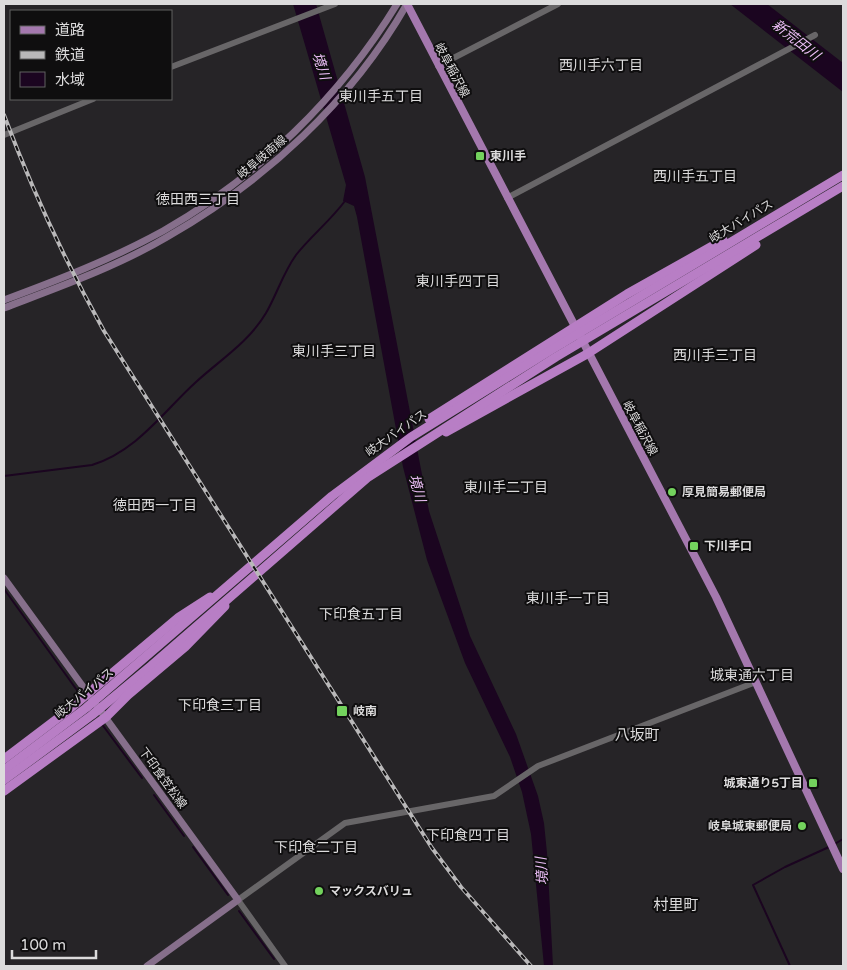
<svg xmlns="http://www.w3.org/2000/svg" width="847" height="970" font-family="'Varela Round','Noto Sans JP',sans-serif">
	<style>
		.water { fill: #1b0520 }
		.lines { fill: none; stroke-linecap: round; stroke-linejoin: round }
		.stream { stroke: #1b0520; stroke-width: 2 }
		.tertiary { stroke: #686668; stroke-width: 6 }
		.secondary { stroke: #866f8b; stroke-width: 7 }
		.primary { stroke: #a478ae; stroke-width: 8 }
		.trunk { stroke: #b87ec5; stroke-width: 9 }
		.rail-casing { stroke: #b9b8b9; stroke-width: 4 }
		.rail { stroke: #0f0e0f; stroke-width: 2; stroke-dasharray: 5.5; stroke-linecap: butt }
		.poi-dot { fill: #73d25d; stroke: #0f0e0f; stroke-width: 2 }
		.labels { text-anchor: middle; dominant-baseline: central; stroke-width: 4; stroke-linejoin: round; paint-order: stroke }
		.street-label { font-size: 12px; fill: #dcdbdc; stroke: #0f0e0f }
		.poi-label { font-size: 12px; font-weight: bold; fill: #dcdbdc; stroke: #0f0e0f; text-anchor: start }
		.water-label { font-size: 14px; font-style: italic; fill: #edbff8; stroke: #0f0e0f }
		.neighbourhood-label { font-size: 14px; fill: #dcdbdc; stroke: #0f0e0f }
		.quarter-label { font-size: 15px; fill: #dcdbdc; stroke: #0f0e0f }
	</style>
	<rect width="100%" height="100%" fill="#262427"/>
	<!-- water -->
	<g class="water">
		<polygon points="293,4 316,4 365,177 429,511 470,636 516,734 538,796 544,823 547,853 553,966 544,966 531,834 522,792 510,757 465,663 427,560 403,467 357,217 354,206 343,201 346,185"/>
		<polygon points="730,4 767,4 843,63 843,92"/>
	</g>
	<g class="lines">
		<!-- stream -->
		<g class="stream">
			<path d="M4 476 92 465C137 451 163 412 196 382 220 360 249 342 266 313 277 294 283 273 296 255 311 236 330 221 345 201"/>
			<polyline points="4,589 79,693"/>
			<polyline points="101,723 142,778"/>
			<polyline points="154,795 184,836"/>
			<polyline points="833,845 843,839"/>
			<polyline points="193,847 228,895"/>
			<polyline points="239,911 274,959"/>
			<polyline points="790,966 753,885 785,867 829,847"/>
		</g>
		<!-- tertiary -->
		<g class="tertiary">
			<polyline points="438,66 558,4"/>
			<polyline points="171,67 335,4"/>
			<polyline points="4,135 93,99"/>
			<polyline points="507,198 815,35"/>
			<polyline points="285,966 238,900 345,823 494,796 538,766 756,682"/>
		</g>
		<!-- secondary -->
		<g class="secondary">
			<path d="M4 300C58 280 112 259 163 231 258 177 340 97 397 4"/>
			<path d="M4 308C59 287 116 267 167 237 265 181 351 102 407 4"/>
			<polyline points="4,578 238,900 147,966"/>
		</g>
		<!-- primary -->
		<polyline class="primary" points="407,4 716,597 843,869"/>
		<!-- trunk -->
		<g class="trunk">
			<polyline points="429,419 627,294 723,240"/>
			<polyline points="446,432 587,354 756,245"/>
			<polyline points="4,759 66,712 179,617 210,597"/>
			<polyline points="4,770 86,708 332,496 411,437 551,350 843,175"/>
			<polyline points="4,780 92,715 151,666 367,478 556,357 843,186"/>
			<polyline points="4,791 106,717 128,695 185,647 225,606"/>
		</g>
		<!-- rail casing -->
		<g class="rail-casing">
			<path id="rail" d="M4 115C32 190 65 261 104 331L432 848 461 887 531 966"/>
		</g>
		<!-- rail -->
		<use href="#rail" class="rail"/>
	</g>
	<!-- markers -->
	<g class="poi-dot">
		<rect x="475" y="151" width="10" height="10" rx="2.5"/>
		<circle cx="672" cy="492" r="5"/>
		<rect x="689" y="541" width="10" height="10" rx="2.5"/>
		<rect x="336" y="705" width="12" height="12" rx="2.5"/>
		<rect x="808" y="778" width="10" height="10" rx="2.5"/>
		<circle cx="802" cy="826" r="5"/>
		<circle cx="319" cy="891" r="5"/>
	</g>
	<g class="labels">
		<!-- street labels -->
		<g class="street-label">
			<text transform="translate(452 70) rotate(62)">岐阜稲沢線</text>
			<text transform="translate(262 157) rotate(-40)">岐阜岐南線</text>
			<text transform="translate(741 221) rotate(-31)">岐大バイパス</text>
			<text transform="translate(640 428) rotate(62)">岐阜稲沢線</text>
			<text transform="translate(396 433) rotate(-35)">岐大バイパス</text>
			<text transform="translate(84 693) rotate(-39)">岐大バイパス</text>
			<text transform="translate(163 778) rotate(54)">下印食笠松線</text>
		</g>
		<!-- poi labels -->
		<g class="poi-label">
			<text x="490" y="156">東川手</text>
			<text x="682" y="492">厚見簡易郵便局</text>
			<text x="704" y="546">下川手口</text>
			<text x="353" y="711">岐南</text>
			<text x="803" y="783" text-anchor="end">城東通り5丁目</text>
			<text x="792" y="826" text-anchor="end">岐阜城東郵便局</text>
			<text x="329" y="891">マックスバリュ</text>
		</g>
		<!-- water labels -->
		<g class="water-label">
			<text transform="translate(796 40) rotate(38)">新荒田川</text>
			<text transform="translate(321 66) rotate(71)">境川</text>
			<text transform="translate(417 488) rotate(75)">境川</text>
			<text transform="translate(542 871) rotate(-94)">境川</text>
		</g>
		<!-- neighbourhood labels -->
		<g class="neighbourhood-label">
			<text x="601" y="65">西川手六丁目</text>
			<text x="381" y="96">東川手五丁目</text>
			<text x="695" y="176">西川手五丁目</text>
			<text x="198" y="199">徳田西三丁目</text>
			<text x="458" y="281">東川手四丁目</text>
			<text x="334" y="351">東川手三丁目</text>
			<text x="715" y="355">西川手三丁目</text>
			<text x="506" y="487">東川手二丁目</text>
			<text x="155" y="505">徳田西一丁目</text>
			<text x="568" y="598">東川手一丁目</text>
			<text x="361" y="614">下印食五丁目</text>
			<text x="752" y="675">城東通六丁目</text>
			<text x="220" y="705">下印食三丁目</text>
			<text x="468" y="835">下印食四丁目</text>
			<text x="316" y="847">下印食二丁目</text>
		</g>
		<!-- quarter labels -->
		<g class="quarter-label">
			<text x="637" y="735">八坂町</text>
			<text x="676" y="905">村里町</text>
		</g>
	</g>
	<!-- border -->
	<rect width="847" height="970" fill="none" stroke="#dcdbdc" stroke-width="10"/>
	<!-- legend -->
	<rect x="10" y="10" width="162" height="90" fill="#0f0e0f" stroke="#616061"/>
	<rect x="20" y="26" width="25" height="8" fill="#a478ae" stroke="#616061"/>
	<text x="55" y="35" font-size="15" fill="#dcdbdc">道路</text>
	<rect x="20" y="51" width="25" height="8" fill="#b9b8b9" stroke="#616061"/>
	<text x="55" y="60" font-size="15" fill="#dcdbdc">鉄道</text>
	<rect x="20" y="72" width="25" height="15" fill="#1b0520" stroke="#616061"/>
	<text x="55" y="85" font-size="15" fill="#dcdbdc">水域</text>
	<!-- scale -->
	<path d="M12 950v8h84v-8" fill="none" stroke="#dcdbdc" stroke-width="2.5"/>
	<text x="20" y="950" font-size="15" fill="#dcdbdc" stroke="#0f0e0f" stroke-width="4" paint-order="stroke">100 m</text>
</svg>
